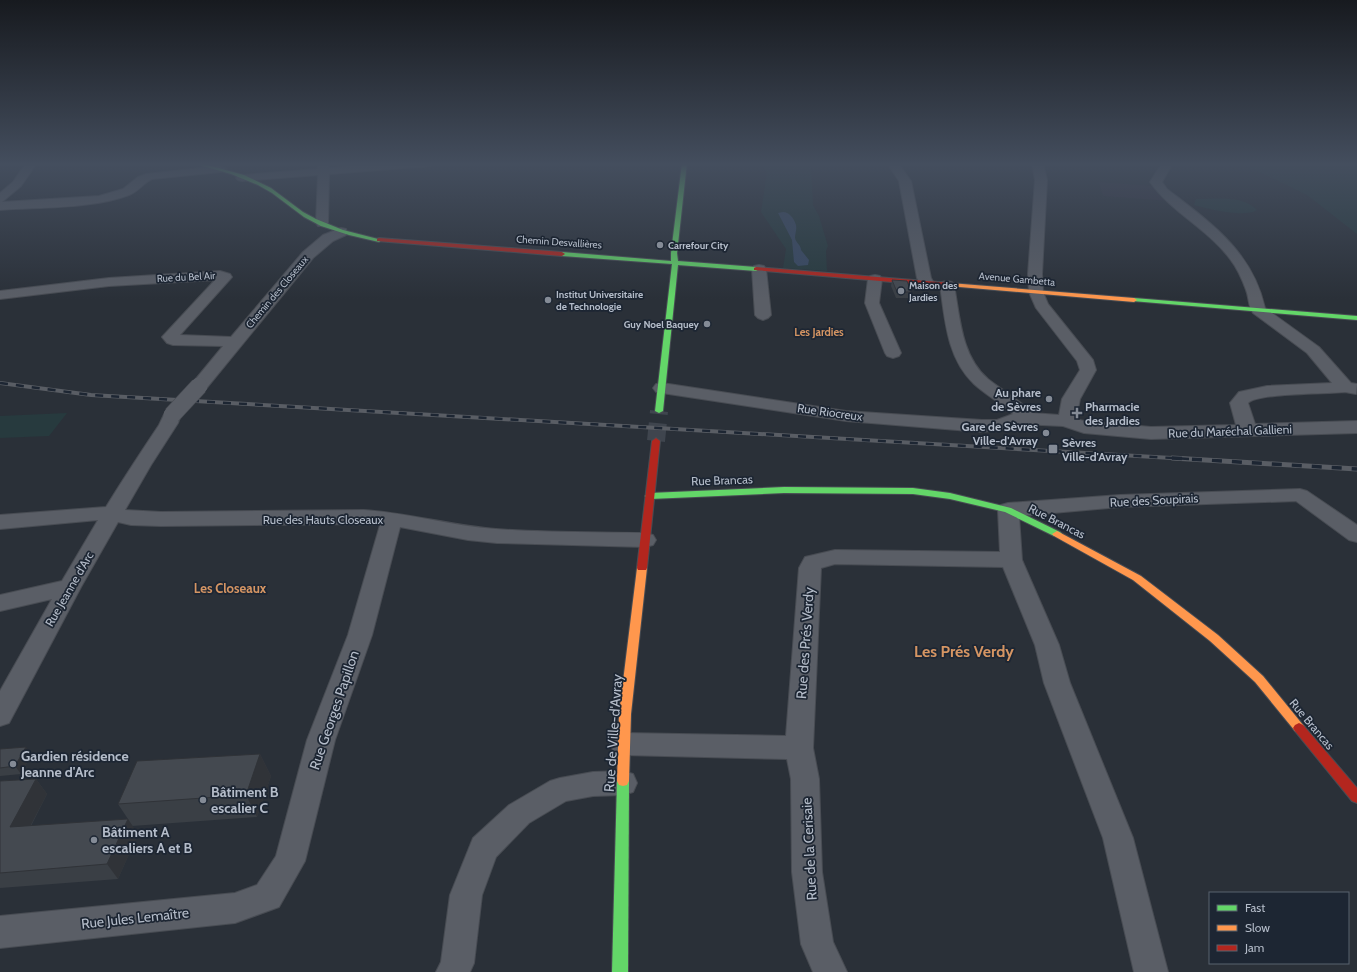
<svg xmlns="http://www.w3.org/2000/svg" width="1357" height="972" font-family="Cabin,sans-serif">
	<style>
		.medical { fill: #31303e }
		.green { fill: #273a3e }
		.water { fill: #384963 }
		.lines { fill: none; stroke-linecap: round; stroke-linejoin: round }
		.secondary-tunnel { stroke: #3f454e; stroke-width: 18; stroke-dasharray: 18 9; stroke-linecap: butt }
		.street-casing { stroke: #484c53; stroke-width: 2 }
		.fast-casing { stroke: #484c53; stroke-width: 2 }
		.slow-casing { stroke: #484c53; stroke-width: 2 }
		.jam-casing { stroke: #484c53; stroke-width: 2 }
		.street { fill: #5a5e66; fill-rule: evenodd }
		.fast { fill: #63d668; fill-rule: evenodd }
		.slow { fill: #ff974d; fill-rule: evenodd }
		.jam { fill: #b3261e; fill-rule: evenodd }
		.rail-far1-casing { stroke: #595d64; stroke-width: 4 }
		.rail-casing { stroke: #595d64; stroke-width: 5 }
		.rail-far1 { stroke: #1d2633; stroke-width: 2.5; stroke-dasharray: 8; stroke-linecap: butt }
		.rail { stroke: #1d2633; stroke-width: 3.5; stroke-dasharray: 10; stroke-linecap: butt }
		.street-bridge-casing { stroke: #484c53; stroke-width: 18; stroke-linecap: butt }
		.street-bridge { stroke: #5a5e66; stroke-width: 17 }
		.wall { fill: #3a3f45 }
		.shaded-wall { fill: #303338 }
		.building { fill: #444950; stroke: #303338 }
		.poi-dot { fill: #848b96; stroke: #1d2633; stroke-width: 1.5 }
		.labels { text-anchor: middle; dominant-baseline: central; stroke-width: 3.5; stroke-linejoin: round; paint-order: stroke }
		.far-street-label { font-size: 10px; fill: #b4bcc9; stroke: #1d2633 }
		.far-poi-label { font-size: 10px; font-weight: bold; fill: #b4bcc9; stroke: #1d2633; text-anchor: start }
		.far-neighbourhood-label { font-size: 11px; font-weight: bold; fill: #d59563; stroke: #1d2633 }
		.poi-label { font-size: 12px; font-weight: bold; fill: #b4bcc9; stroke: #1d2633; text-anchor: end }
		.street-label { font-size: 12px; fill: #b4bcc9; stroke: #1d2633 }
		.neighbourhood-label { font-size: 13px; font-weight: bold; fill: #d59563; stroke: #1d2633 }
		.near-street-label { font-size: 14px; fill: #b4bcc9; stroke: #1d2633 }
		.near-poi-label { font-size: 14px; font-weight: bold; fill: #b4bcc9; stroke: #1d2633; text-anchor: start }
		.near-neighbourhood-label { font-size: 16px; font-weight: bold; fill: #d59563; stroke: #1d2633 }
	</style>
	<rect width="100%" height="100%" fill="#2a3038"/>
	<!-- medical -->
	<polygon class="medical" points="1099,182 1154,186 1169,201 1103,196"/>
	<!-- green -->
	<g class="green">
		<polygon points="762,163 811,163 813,205 819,216 828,246 826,251 827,271 783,268 786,249 761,212 767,172"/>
		<polygon points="1241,163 1357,163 1357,234 1307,195"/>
		<path d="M1196 199C1216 199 1243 195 1257 210 1245 218 1208 209 1194 205Z"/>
		<polygon points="67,413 49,436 0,438 0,416"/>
	</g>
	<!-- water -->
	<path class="water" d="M783 212C789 212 794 218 796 225 797 229 795 234 795 238 796 243 801 245 801 250L809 260 808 265 798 266 794 262 792 240 778 213Z"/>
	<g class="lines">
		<!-- secondary-tunnel -->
		<polyline class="secondary-tunnel" points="656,441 659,411"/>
		<!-- street casing -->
		<g class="street-casing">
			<g id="street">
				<path d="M26 163H37L21 186 2 202 99 196 123 189 138 177 146 174 220 166 226 169 220 172 152 179C143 183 138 192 129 195 93 209 40 207 0 210V193L13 182Z"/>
				<polygon points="317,163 329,163 329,168 384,163 435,163 430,166 329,174 328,223 326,226 318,226 316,223 318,175 242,181 238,180 236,178 238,176 242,175 318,169"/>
				<polygon points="887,163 898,163 911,181 931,278 934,283 932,286 927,287 922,286 917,278 899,181"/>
				<path d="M1032 163H1043L1047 180 1042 274 1043 292 1048 304 1093 360 1096 370 1080 399 1076 419 1084 421 1151 427 1236 425 1230 403 1239 392 1267 386 1332 383 1307 353 1253 313C1248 306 1249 297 1246 290 1242 279 1237 268 1230 259 1208 229 1171 212 1150 182L1162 163H1173L1162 182 1167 189C1211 223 1252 251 1265 308L1319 347 1351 383 1357 384 1356 394 1345 392C1328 394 1257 393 1248 403L1255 424 1357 421V433L1151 439 1084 433 1063 426 1021 424 999 430 982 432 846 421 662 393 656 392 653 388 656 384 662 383 846 411 982 420H997L1013 414C1001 403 986 395 974 384 947 358 945 321 940 285L942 282 947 281 952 282 954 285C960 317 961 356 988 379 1003 391 1019 399 1032 413L1059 415 1062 399 1080 370 1077 361 1036 308 1029 292 1028 274 1035 180Z"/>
				<polygon points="341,228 346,229 347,232 346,235 333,241 313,258 205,390 199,391 193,390 190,386 223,346 173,345 167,343 162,337 215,280 109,286 0,299 0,291 109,278 220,271 230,274 232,277 180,335 231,337 303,252 323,235"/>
				<polygon points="759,265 764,266 766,269 771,315 768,318 763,320 758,318 755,315 752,269 754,266"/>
				<polygon points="875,275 880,276 882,279 879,303 901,353 899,356 893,358 887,356 885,353 865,303 868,279 870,276"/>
				<path d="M172 410 178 411 181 415 178 423 151 465 125 510 161 512 364 510C409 513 452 526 496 529 546 533 596 532 645 533L653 535 656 540 653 545 645 547 497 543 468 540 400 527 372 635 335 740 305 861 279 907 235 923 0 948V916L235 893 257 885 276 856 307 740 348 635 380 525 364 524 161 526 131 525 118 522 81 587 9 723 0 726V691L52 599 0 611V595L62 581 98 520 0 529V515L106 507C123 479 141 452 159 425 161 421 163 416 166 411Z"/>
				<polygon points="1300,489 1307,491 1357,525 1357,542 1349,540 1296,501 1120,507 1019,516 1022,560 1059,645 1070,683 1133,838 1168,972 1134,972 1103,838 1044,683 1035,645 1003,567 835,564 821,568 813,748 819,779 822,872 833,942 847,972 813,972 801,944 792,872 791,779 787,759 624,755 614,752 610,744 614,736 624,733 786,736 799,568 805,557 835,550 1000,552 998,510 1001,505 1008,503 1120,495"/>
				<polygon points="623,771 633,774 637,783 633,792 623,795 593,796 566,801 529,823 496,857 482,895 474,963 470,972 436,972 441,962 450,895 473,838 509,805 550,781 560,778 593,772"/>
			</g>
		</g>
		<!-- fast casing -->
		<g class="fast-casing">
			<g id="fast">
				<polygon points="192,163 204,164 244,175 271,188 303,212 316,219 343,230 382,240 379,242 349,235 321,226 304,217 272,193 258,185 231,174"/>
				<polygon points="682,163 687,163 677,253 678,261 756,267 759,269 756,271 678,265 663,411 659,413 655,411 672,264 562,256 559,254 562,252 671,261 671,253"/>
				<polygon points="1134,298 1357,316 1357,320 1132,301 1131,300"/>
				<polygon points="784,487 913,488 950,493 1011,508 1060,532 1062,534 1060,536 1054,536 1005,512 950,499 913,494 784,493 650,499 645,496 650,493"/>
				<polygon points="623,776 627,777 629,781 628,972 612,972 617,781 619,777"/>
			</g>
		</g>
		<!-- slow casing -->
		<g class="slow-casing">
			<g id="slow">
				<polygon points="950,283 1134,298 1137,300 1134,302 948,286 947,285"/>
				<polygon points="1057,531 1141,576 1218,635 1263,676 1303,725 1305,728 1303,731 1299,733 1295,731 1255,682 1210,641 1133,580 1054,536 1052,534"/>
				<polygon points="642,565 646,566 647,568 631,714 629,781 627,785 623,786 619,785 617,781 619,714 637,568 638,566"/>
			</g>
		</g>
		<!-- jam casing -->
		<g class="jam-casing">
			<g id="jam">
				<polygon points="379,238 562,252 565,254 562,256 377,241 377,239"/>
				<polygon points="756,267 950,283 953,285 950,287 754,270 754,268"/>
				<polygon points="656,438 660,441 647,568 646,570 638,570 637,568 652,441"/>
				<polygon points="1299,723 1303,725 1357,788 1357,803 1352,801 1295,731 1293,728 1295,725"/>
			</g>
		</g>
		<!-- street -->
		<use href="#street" class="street"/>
		<!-- fast -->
		<use href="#fast" class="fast"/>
		<!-- slow -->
		<use href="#slow" class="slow"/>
		<!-- jam -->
		<use href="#jam" class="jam"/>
		<!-- rail-far1 casing -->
		<g class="rail-far1-casing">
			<polyline id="rail-far1" points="0,383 91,395 1189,459"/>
		</g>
		<!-- rail casing -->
		<g class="rail-casing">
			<polyline id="rail" points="1172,458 1357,469"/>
		</g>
		<!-- rail-far1 -->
		<use href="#rail-far1" class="rail-far1"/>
		<!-- rail -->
		<use href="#rail" class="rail"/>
		<!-- street-bridge casing -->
		<g class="street-bridge-casing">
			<polyline id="street-bridge" points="172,415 199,386"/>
		</g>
		<!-- street-bridge -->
		<use href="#street-bridge" class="street-bridge"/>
	</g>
	<!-- wall -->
	<g class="wall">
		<polygon points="892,280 911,292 910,298 896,298 891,286"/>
		<polygon points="0,749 31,755 21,774 0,776"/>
		<polygon points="260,754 271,776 257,817 132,826 138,834 118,879 0,888 0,781 36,779 47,794 31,826 128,819 118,804"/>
	</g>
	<!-- shaded-wall -->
	<g class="shaded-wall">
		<polygon points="26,747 31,755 21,774 15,766"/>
		<polygon points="260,754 271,776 257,817 246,795"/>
		<polygon points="36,779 47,794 22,842 10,827"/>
		<polygon points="128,819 138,834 118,879 107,864"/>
	</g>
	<!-- building -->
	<g class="building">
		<polygon points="892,280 907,281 911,292 897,292"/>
		<polygon points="26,747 15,766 0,768 0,749"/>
		<polygon points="260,754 246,795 118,804 137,761"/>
		<polygon points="36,779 10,827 128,819 107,864 0,873 0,781"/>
	</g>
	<!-- sky -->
	<linearGradient id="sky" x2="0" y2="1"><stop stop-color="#171a1f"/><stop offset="0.55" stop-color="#444e5e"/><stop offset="1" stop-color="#444e5e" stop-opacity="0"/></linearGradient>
	<rect width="1357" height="299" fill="url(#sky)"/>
	<!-- markers -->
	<g class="poi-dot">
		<circle cx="660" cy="245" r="4"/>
		<circle cx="901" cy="291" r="4"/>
		<circle cx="548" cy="300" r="4"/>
		<circle cx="707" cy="324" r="4"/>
		<circle cx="1049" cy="399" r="4"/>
		<path d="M1075 407h4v4h4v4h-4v4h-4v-4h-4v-4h4z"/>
		<circle cx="1046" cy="433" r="4"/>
		<rect x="1048" y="444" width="10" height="10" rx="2"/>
		<circle cx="13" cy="764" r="4"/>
		<circle cx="203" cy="800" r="4"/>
		<circle cx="94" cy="840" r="4"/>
	</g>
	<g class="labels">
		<!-- far-street labels -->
		<g class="far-street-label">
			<text transform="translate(559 242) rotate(4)">Chemin Desvallières</text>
			<text transform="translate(186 277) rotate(-3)">Rue du Bel Air</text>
			<text transform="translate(1017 279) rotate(5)">Avenue Gambetta</text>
			<text transform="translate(277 292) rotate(-50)">Chemin des Closeaux</text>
		</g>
		<!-- far-poi labels -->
		<g class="far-poi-label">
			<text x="668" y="245">Carrefour City</text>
			<text x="909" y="285">Maison des<tspan x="909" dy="12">Jardies</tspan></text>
			<text x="556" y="294">Institut Universitaire<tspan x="556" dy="12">de Technologie</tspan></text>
			<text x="699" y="324" text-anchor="end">Guy Noel Baquey</text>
		</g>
		<!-- far-neighbourhood labels -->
		<g class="far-neighbourhood-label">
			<text x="819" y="332">Les Jardies</text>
		</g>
		<!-- poi labels -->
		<g class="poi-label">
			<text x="1041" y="392">Au phare<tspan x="1041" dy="14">de Sèvres</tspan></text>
			<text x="1085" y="406" text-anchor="start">Pharmacie<tspan x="1085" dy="14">des Jardies</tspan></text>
			<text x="1038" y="426">Gare de Sèvres<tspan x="1038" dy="14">Ville-d'Avray</tspan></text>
			<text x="1062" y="442" text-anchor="start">Sèvres<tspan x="1062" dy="14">Ville-d'Avray</tspan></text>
		</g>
		<!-- street labels -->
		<g class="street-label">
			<text transform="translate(830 412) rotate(8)">Rue Riocreux</text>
			<text transform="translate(1230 431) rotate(-2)">Rue du Maréchal Gallieni</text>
			<text transform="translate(722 480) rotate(-2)">Rue Brancas</text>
			<text transform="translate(1154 500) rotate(-3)">Rue des Soupirais</text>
			<text x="323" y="519">Rue des Hauts Closeaux</text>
			<text transform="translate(1057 521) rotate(27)">Rue Brancas</text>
			<text transform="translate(69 589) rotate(-60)">Rue Jeanne d'Arc</text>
			<text transform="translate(1312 724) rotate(50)">Rue Brancas</text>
		</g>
		<!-- neighbourhood labels -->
		<g class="neighbourhood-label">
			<text x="230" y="588">Les Closeaux</text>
		</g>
		<!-- near-street labels -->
		<g class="near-street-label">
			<text transform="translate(805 643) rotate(-86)">Rue des Prés Verdy</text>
			<text transform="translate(334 710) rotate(-71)">Rue Georges Papillon</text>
			<text transform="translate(613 733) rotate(-86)">Rue de Ville-d'Avray</text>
			<text transform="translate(809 849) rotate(-93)">Rue de la Cerisaie</text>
			<text transform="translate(135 918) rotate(-6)">Rue Jules Lemaître</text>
		</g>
		<!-- near-poi labels -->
		<g class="near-poi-label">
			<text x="21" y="756">Gardien résidence<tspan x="21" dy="16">Jeanne d'Arc</tspan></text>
			<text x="211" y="792">Bâtiment B<tspan x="211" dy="16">escalier C</tspan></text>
			<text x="102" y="832">Bâtiment A<tspan x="102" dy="16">escaliers A et B</tspan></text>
		</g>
		<!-- near-neighbourhood labels -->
		<g class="near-neighbourhood-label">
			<text x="964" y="651">Les Prés Verdy</text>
		</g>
	</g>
	<!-- legend -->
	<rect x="1209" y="892" width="140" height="72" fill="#1d2633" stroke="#59626f"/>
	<rect x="1217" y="905" width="20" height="6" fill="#63d668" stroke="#59626f"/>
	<text x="1245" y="912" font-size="12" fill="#b4bcc9">Fast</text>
	<rect x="1217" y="925" width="20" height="6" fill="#ff974d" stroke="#59626f"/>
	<text x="1245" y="932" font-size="12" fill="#b4bcc9">Slow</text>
	<rect x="1217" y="945" width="20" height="6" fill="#b3261e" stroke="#59626f"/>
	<text x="1245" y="952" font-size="12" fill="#b4bcc9">Jam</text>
</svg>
